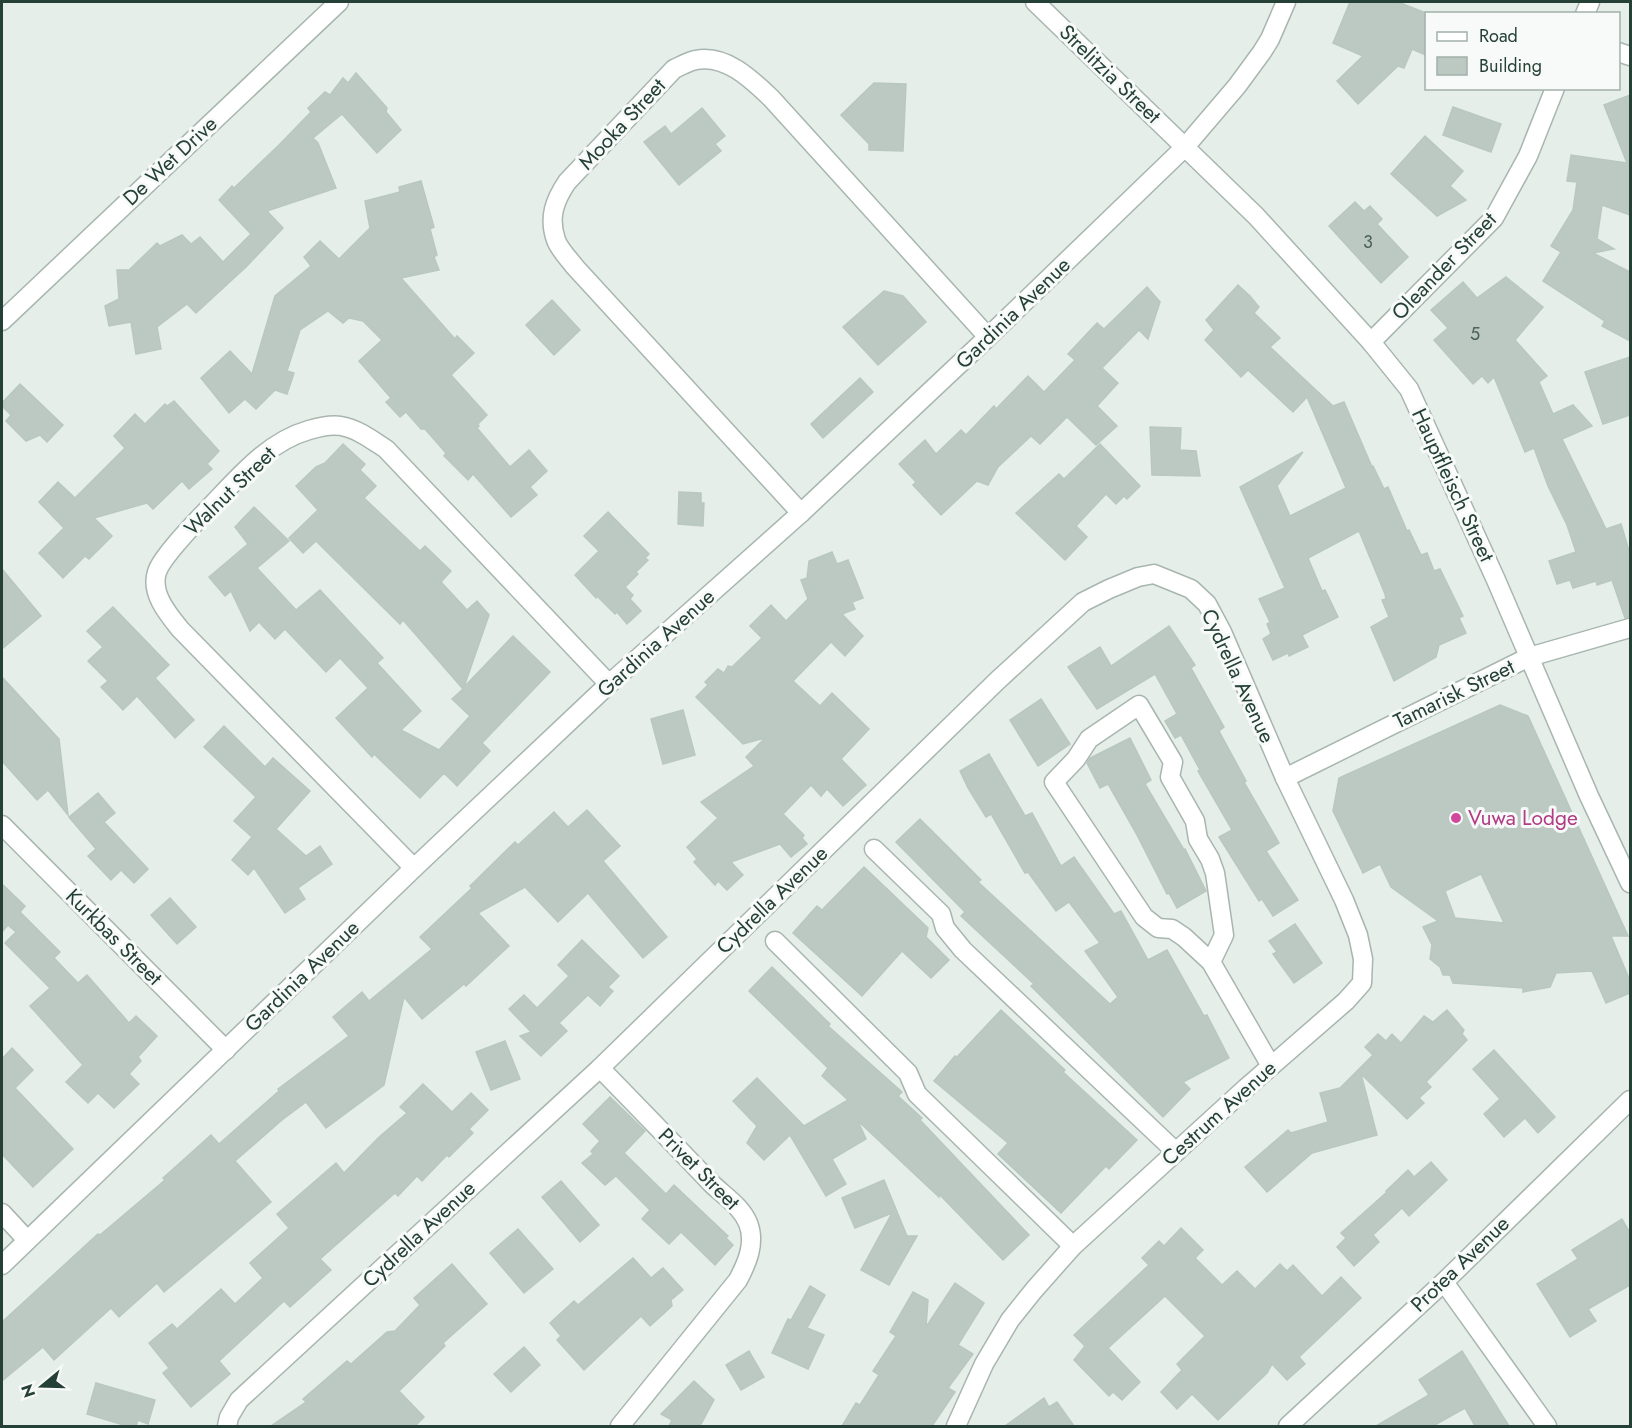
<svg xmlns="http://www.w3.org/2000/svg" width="1632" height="1428" font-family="Jost,sans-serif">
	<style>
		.building { fill: #bbc9c2; stroke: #b8c8c0; stroke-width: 1.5; fill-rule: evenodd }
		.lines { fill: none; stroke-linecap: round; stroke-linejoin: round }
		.minor-casing { stroke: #a8b6b0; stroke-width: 21 }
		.minor { stroke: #fff; stroke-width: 18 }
		.hotel-dot { fill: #d1479c; stroke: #f7faf8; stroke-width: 2 }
		.labels { text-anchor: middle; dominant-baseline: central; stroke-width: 6; stroke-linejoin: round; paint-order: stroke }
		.number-label { font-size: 18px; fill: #4a6259 }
		.street-label { font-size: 21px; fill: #254036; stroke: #f7faf8 }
		.hotel-label { font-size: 21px; fill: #b23c85; stroke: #f7faf8; text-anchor: start }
	</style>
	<rect width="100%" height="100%" fill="#e6eee9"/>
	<!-- building -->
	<g class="building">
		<polygon points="1350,2 1398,2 1426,13 1426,55 1412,49 1404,68 1398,66 1358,104 1337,81 1363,56 1333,43"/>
		<polygon points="356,73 387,108 386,112 401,130 377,153 342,114 313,138 318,143 336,188 267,211 283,228 246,267 196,313 187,304 157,327 161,349 136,354 131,322 109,326 105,306 119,299 117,270 129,270 157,243 160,246 182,235 191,244 200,237 223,262 251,234 219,200 232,186 234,188 279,145 311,112 308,108 325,92 330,95 343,78 348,83"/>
		<polygon points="874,83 906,84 903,151 869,150 869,144 841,115"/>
		<polygon points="1630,95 1630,215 1602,205 1597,239 1614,249 1593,253 1630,272 1630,341 1602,326 1605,321 1543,281 1561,252 1551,246 1573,210 1577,182 1567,181 1571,155 1627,163 1604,105"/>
		<polygon points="1453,107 1501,124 1491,152 1443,135"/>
		<polygon points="702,108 725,136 715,144 721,151 679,185 644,142 665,126 671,134"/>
		<polygon points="1425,136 1463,171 1450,186 1466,200 1437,216 1391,174"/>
		<polygon points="421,181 434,227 430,229 437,255 434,257 439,270 401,278 455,339 457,336 474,353 451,375 487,415 478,424 479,426 477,428 510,467 529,450 547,471 530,487 537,495 511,517 473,474 468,480 444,456 446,453 425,429 421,429 406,412 400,417 386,402 391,398 359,361 382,340 363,321 349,318 343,323 328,311 300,330 287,371 294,373 287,394 275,390 256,409 245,399 229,413 201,378 230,351 252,374 275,296 311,266 304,257 320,241 339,259 370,228 365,201 400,192 399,187"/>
		<polygon points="1355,202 1364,211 1370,206 1382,219 1377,224 1408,257 1381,283 1329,226"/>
		<polygon points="1506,277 1543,307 1515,340 1547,376 1539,382 1553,414 1573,405 1592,426 1562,439 1606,529 1621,524 1630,554 1630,617 1625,618 1612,580 1597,585 1596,581 1573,588 1570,580 1557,584 1549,561 1576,552 1567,525 1548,486 1534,448 1525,452 1494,377 1488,383 1482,376 1473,384 1434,340 1448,328 1431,310 1463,282 1477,298"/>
		<polygon points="1238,285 1250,296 1259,307 1254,313 1280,338 1270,347 1333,406 1344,402 1372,467 1373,466 1384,489 1388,487 1407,531 1409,530 1421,555 1427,553 1434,571 1440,569 1463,616 1459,618 1466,633 1439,645 1436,657 1394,681 1371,627 1389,617 1382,600 1386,599 1385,594 1359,531 1308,558 1322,591 1325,590 1338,617 1302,635 1308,647 1289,656 1288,653 1273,660 1263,639 1271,634 1267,624 1270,622 1259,599 1285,588 1240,487 1303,452 1277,486 1290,516 1346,488 1307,397 1293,412 1248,370 1241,377 1205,340 1214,330 1206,320"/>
		<polygon points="1147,287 1160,302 1148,339 1139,330 1102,368 1118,383 1097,406 1117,426 1096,445 1067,417 1040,444 1031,436 998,467 988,485 977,481 941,515 913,485 916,482 899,464 925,440 936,454 961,430 966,435 994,406 996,409 1028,376 1044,392 1075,360 1068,354 1097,323 1104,329"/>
		<polygon points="884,291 903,296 926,322 878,365 843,327"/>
		<polygon points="552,300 580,330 554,355 526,325"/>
		<polygon points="1630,357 1630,415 1603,424 1585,372"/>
		<polygon points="860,378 873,392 823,438 811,424"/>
		<polygon points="20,384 63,425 47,442 40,435 26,441 6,421 11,415 2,406 2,403"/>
		<polygon points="174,401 219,451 207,464 212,469 189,489 182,481 153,509 147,503 94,518 112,536 89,559 85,556 63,578 39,553 64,528 39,502 58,482 75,498 125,448 114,436 135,414 145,424 165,404 167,406"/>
		<polygon points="1150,427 1181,428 1180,450 1196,451 1200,476 1152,475"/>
		<polygon points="343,444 365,464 360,470 376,486 364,498 420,551 425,546 451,571 441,582 467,610 477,601 489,615 464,687 513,636 550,672 482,743 490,751 457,786 444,773 420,798 374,754 372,757 336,718 368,688 340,658 326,672 285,629 275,639 259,622 250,631 231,591 225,596 209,577 248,544 235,527 254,507 289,541 257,568 296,610 320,590 383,658 377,663 421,711 401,730 439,750 470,716 452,699 463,689 403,620 400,624 316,541 303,553 289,538 318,510 296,486 316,467 325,463"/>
		<polygon points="1100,444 1140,486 1127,499 1124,496 1116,504 1106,494 1076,526 1087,537 1065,560 1016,513 1059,474 1064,479"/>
		<polygon points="679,492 701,493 701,503 704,503 703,526 678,524"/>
		<polygon points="608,512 649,554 645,558 648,560 636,572 638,574 625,587 633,595 630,599 641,611 627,624 617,612 615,614 597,596 596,598 575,575 599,551 584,536"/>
		<polygon points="832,552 837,564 848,560 863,598 852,602 855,609 842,614 863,636 845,656 831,642 793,681 820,706 832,693 869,729 841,759 866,785 843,806 827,789 821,796 811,785 783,814 804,835 802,838 807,844 791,857 780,844 731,862 743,875 727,890 718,881 715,885 694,862 697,859 687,847 718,818 701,802 754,766 746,757 765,738 743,744 696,697 708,685 705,682 718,669 724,673 728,666 732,667 762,638 750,626 771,605 786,621 808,599 801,580 807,578 809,561"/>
		<polygon points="2,569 41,616 2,649"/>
		<polygon points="113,607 169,665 155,678 194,720 175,738 137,696 123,710 101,687 108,681 88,661 103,647 87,631"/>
		<polygon points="1169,626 1195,665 1191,668 1224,727 1219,731 1246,781 1244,782 1279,843 1266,851 1298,900 1273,916 1262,899 1259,901 1219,837 1232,830 1198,771 1200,770 1181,735 1175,738 1165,721 1177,714 1155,674 1097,709 1068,667 1100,647 1111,666"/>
		<polygon points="2,677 59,739 68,815 48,790 37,800 2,761"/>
		<polygon points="1041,699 1070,744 1038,766 1010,720"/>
		<path d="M1500 705 1528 716 1628 936H1611L1630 981V993L1606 1003 1592 971 1556 973 1550 987 1523 992V988L1453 983 1450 975H1443L1440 967 1430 959 1432 945 1423 927 1438 921 1391 887 1380 864 1363 873 1333 811 1339 778ZM1481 874 1504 923 1455 918 1445 891Z"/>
		<polygon points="683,710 695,755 663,764 651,719"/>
		<polygon points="224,726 265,767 273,758 310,791 276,829 306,856 320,846 332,864 298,888 305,899 285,913 254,868 248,875 232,860 252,837 234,821 256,797 204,747"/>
		<polygon points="1130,738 1151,780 1145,784 1184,850 1185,849 1206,891 1177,908 1169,893 1167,894 1137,835 1108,784 1100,788 1087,763 1090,758"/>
		<polygon points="989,754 1025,816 1032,813 1061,866 1074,857 1114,914 1121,911 1148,960 1167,950 1204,1016 1207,1015 1229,1058 1183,1082 1190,1089 1163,1117 1031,986 1034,984 961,916 965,912 896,842 920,819 981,880 978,882 1110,1004 1118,997 1085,951 1100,943 1069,902 1056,911 1028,872 1025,873 991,814 986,817 968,788 960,771"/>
		<polygon points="98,793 115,813 104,822 148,869 134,883 121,870 111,880 88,856 96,849 69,817"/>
		<polygon points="587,810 620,846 603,861 667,937 643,958 588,893 558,922 525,887 478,913 509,946 466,986 464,984 422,1019 404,997 384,1085 326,1128 306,1102 282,1120 235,1161 271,1202 164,1292 157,1283 119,1317 111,1308 54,1360 43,1347 2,1381 2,1322 98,1234 100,1235 165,1180 163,1178 211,1135 219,1144 279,1091 278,1089 349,1036 333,1017 362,992 369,1001 432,949 420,937 472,888 470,886 515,842 518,845 554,812 568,827"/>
		<polygon points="864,867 928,928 926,937 949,960 931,978 902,951 862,996 793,933 817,906 822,910"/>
		<polygon points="2,884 25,906 20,912 60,952 54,958 78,983 87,975 129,1023 136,1016 157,1036 138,1057 141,1061 129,1074 139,1084 114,1108 98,1093 88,1103 66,1082 83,1065 30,1006 50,988 5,943 16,932 8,925 2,932"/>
		<polygon points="170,898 196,927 177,944 151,915"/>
		<polygon points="1295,924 1322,963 1294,983 1273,954 1277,952 1269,941"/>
		<polygon points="582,940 619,976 608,987 613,991 600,1006 588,995 559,1023 567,1031 541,1056 520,1036 531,1032 509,1009 524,995 537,1008 569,976 558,965"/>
		<polygon points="772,967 830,1024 828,1026 902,1092 898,1096 922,1118 920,1120 1029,1235 1003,1260 939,1194 939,1197 858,1121 866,1139 832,1159 846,1184 826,1196 790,1135 764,1160 747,1143 757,1126 733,1101 757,1078 804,1126 848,1100 822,1076 828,1068 749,991"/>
		<polygon points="1001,1010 1065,1070 1063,1072 1137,1140 1109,1169 1106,1166 1061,1213 998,1154 1008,1143 934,1081 955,1056 957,1057"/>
		<polygon points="1447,1010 1464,1030 1462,1034 1467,1040 1426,1082 1431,1087 1419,1098 1424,1103 1407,1119 1361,1074 1377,1135 1312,1153 1267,1192 1245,1167 1288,1130 1291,1133 1328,1122 1320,1093 1340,1088 1373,1055 1365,1047 1378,1034 1386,1041 1392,1034 1401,1043 1424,1016 1433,1022"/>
		<polygon points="505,1041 520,1079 491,1090 476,1052"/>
		<polygon points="12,1048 33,1070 15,1088 73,1149 33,1187 2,1154 2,1059"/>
		<polygon points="1494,1050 1555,1117 1538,1133 1525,1118 1504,1137 1484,1114 1500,1099 1473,1069"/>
		<polygon points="423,1084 452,1112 471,1093 488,1110 469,1129 473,1133 449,1157 447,1155 422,1181 417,1176 398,1196 395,1193 320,1259 331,1270 290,1307 284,1301 219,1361 230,1374 191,1407 163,1373 169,1368 149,1343 172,1324 177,1329 221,1289 235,1304 263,1278 250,1263 289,1228 277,1214 336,1163 344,1173 378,1138 407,1113 400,1107"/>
		<polygon points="610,1097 645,1131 624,1153 666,1194 674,1185 728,1236 726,1238 733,1245 715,1265 681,1232 669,1244 642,1219 650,1210 616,1176 605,1185 582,1163 593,1154 591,1151 600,1141 583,1124"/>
		<polygon points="1431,1162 1447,1180 1409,1216 1402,1208 1373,1235 1379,1242 1354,1266 1337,1247 1346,1238 1341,1233 1387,1192 1386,1191 1408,1170 1414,1177"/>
		<polygon points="884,1180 907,1236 917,1236 889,1285 861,1270 892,1213 855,1228 842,1198"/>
		<polygon points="561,1181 599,1225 580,1242 542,1197"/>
		<polygon points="1622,1219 1630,1233 1630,1285 1588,1309 1596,1321 1570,1337 1537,1284 1578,1259 1572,1250"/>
		<polygon points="1181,1228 1203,1250 1195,1258 1222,1285 1237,1271 1255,1289 1280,1264 1287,1271 1293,1265 1322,1296 1341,1277 1361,1298 1299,1357 1305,1364 1287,1380 1272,1364 1267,1373 1218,1420 1192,1394 1177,1409 1161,1392 1182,1370 1177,1364 1205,1336 1165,1296 1108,1348 1140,1382 1122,1400 1113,1392 1109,1396 1074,1360 1085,1346 1074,1335 1149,1265 1142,1258 1159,1241 1164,1246"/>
		<polygon points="518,1229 553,1269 524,1293 490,1253"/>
		<polygon points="633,1258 651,1278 663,1268 683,1290 671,1300 672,1306 650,1326 641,1316 584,1370 557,1340 561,1336 550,1323 574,1301 578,1305"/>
		<polygon points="452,1264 487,1304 443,1343 445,1346 399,1391 424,1417 415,1426 271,1426 306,1402 303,1399 347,1361 351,1364 387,1332 395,1331 420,1305 414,1298"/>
		<polygon points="955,1283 984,1303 958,1345 973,1354 948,1388 955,1392 932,1426 842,1426 856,1403 860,1405 879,1375 873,1371 896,1336 890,1332 913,1292 928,1300 926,1327"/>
		<polygon points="810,1286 825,1295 807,1328 824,1335 808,1369 772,1353 788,1319 791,1320"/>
		<polygon points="524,1347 540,1365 511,1392 494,1374"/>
		<polygon points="749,1351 764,1377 741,1390 726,1365"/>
		<polygon points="1462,1351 1509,1426 1475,1426 1465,1408 1433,1426 1376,1426 1429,1395 1419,1380"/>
		<polygon points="694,1381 714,1400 700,1426 669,1426 672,1420 661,1414"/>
		<polygon points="96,1383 155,1400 148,1424 138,1420 136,1426 127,1426 87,1414"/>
		<polygon points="1044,1398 1049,1407 1057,1402 1074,1426 1005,1426"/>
	</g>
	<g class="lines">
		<!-- minor casing -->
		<g class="minor-casing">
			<g id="minor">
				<polyline points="1035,2 1256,216 1371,342 1409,389 1496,580 1589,796 1630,883"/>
				<polyline points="1585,14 1590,2"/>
				<polyline points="1618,52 1630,56"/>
				<polyline points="2,321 339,2"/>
				<polyline points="1371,342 1494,218 1528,156 1555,88"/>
				<path d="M801 513 575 267C569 259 559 249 556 240 548 217 555 200 567 182L674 69C681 66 689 61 696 60 726 54 752 80 771 98L988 337"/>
				<polyline points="1285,778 1529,657 1630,628"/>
				<polyline points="2,825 226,1050"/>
				<polyline points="874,849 941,914 945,928 963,950 1176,1152"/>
				<path d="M414 868 180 629C168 614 150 593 157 572 162 556 197 521 209 508 239 477 267 442 309 430 319 427 331 424 341 426 358 429 372 440 386 449L609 684"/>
				<polyline points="775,941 908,1073 917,1094 1073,1246"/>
				<polyline points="1211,962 1224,935 1215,873 1210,859 1198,839 1195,821 1170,777 1173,762 1139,705 1089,739 1076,759 1054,782 1144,917 1158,928 1172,929 1184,937 1211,962 1271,1066"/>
				<path d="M600 1068C637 1106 674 1144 711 1183 724 1196 741 1206 748 1223 756 1243 747 1263 738 1280L620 1426"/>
				<polyline points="2,1213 27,1240"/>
				<polyline points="2,1265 414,868 609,684 801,513 988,337 1185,147 1237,86 1262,52 1270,39 1286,2"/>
				<polyline points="1444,1282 1547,1426"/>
				<polyline points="227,1426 229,1417 239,1400 600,1068 998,680 1083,602 1109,589 1138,577 1154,574 1191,589 1207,604 1222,632 1285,778 1344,900 1358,935 1363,959 1362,983 1346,1001 1246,1088 1073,1246 1034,1290 1010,1320 984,1364 956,1426"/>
				<polyline points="1288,1426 1444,1282 1630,1100"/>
			</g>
		</g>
		<!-- minor -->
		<use href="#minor" class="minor"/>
	</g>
	<!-- markers -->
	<circle class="hotel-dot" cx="1456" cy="818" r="6"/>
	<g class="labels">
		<!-- number labels -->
		<g class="number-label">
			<text x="1368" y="242">3</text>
			<text x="1475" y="334">5</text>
		</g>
		<!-- street labels -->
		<g class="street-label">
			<text transform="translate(1110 74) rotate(44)">Strelitzia Street</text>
			<text transform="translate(622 124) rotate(-47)">Mooka Street</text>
			<text transform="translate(170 161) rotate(-43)">De Wet Drive</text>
			<text transform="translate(1444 266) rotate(-46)">Oleander Street</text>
			<text transform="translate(1013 313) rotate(-44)">Gardinia Avenue</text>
			<text transform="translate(1453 485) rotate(65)">Hauptfleisch Street</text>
			<text transform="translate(230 491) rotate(-44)">Walnut Street</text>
			<text transform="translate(656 643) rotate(-42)">Gardinia Avenue</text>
			<text transform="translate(1238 676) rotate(65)">Cydrella Avenue</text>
			<text transform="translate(1454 694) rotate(-26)">Tamarisk Street</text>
			<text transform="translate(772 900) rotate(-44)">Cydrella Avenue</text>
			<text transform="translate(114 937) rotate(45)">Kurkbas Street</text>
			<text transform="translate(302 976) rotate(-44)">Gardinia Avenue</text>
			<text transform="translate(1219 1113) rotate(-42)">Cestrum Avenue</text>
			<text transform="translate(699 1169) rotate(45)">Privet Street</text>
			<text transform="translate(419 1234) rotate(-43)">Cydrella Avenue</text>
			<text transform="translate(1460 1264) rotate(-44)">Protea Avenue</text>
		</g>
		<!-- hotel labels -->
		<g class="hotel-label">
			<text x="1468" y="818">Vuwa Lodge</text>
		</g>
	</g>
	<!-- border -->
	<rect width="1632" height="1428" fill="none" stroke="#254036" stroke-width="6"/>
	<!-- legend -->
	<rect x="1425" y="12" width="195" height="78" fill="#f7faf8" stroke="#a3b0aa" stroke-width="1.5"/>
	<rect x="1437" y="32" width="30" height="9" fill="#ffffff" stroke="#a3b0aa" stroke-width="1.5"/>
	<text x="1479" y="42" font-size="18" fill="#254036">Road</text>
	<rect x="1437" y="57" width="30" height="18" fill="#bbc9c2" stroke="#a3b0aa" stroke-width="1.5"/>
	<text x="1479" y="72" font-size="18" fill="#254036">Building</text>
	<!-- north arrow -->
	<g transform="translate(42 1386) rotate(251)" stroke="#f7faf8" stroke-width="4.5" paint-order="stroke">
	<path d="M0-4.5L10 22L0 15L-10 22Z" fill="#254036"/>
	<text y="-9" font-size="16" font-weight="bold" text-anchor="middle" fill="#254036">N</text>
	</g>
</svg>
